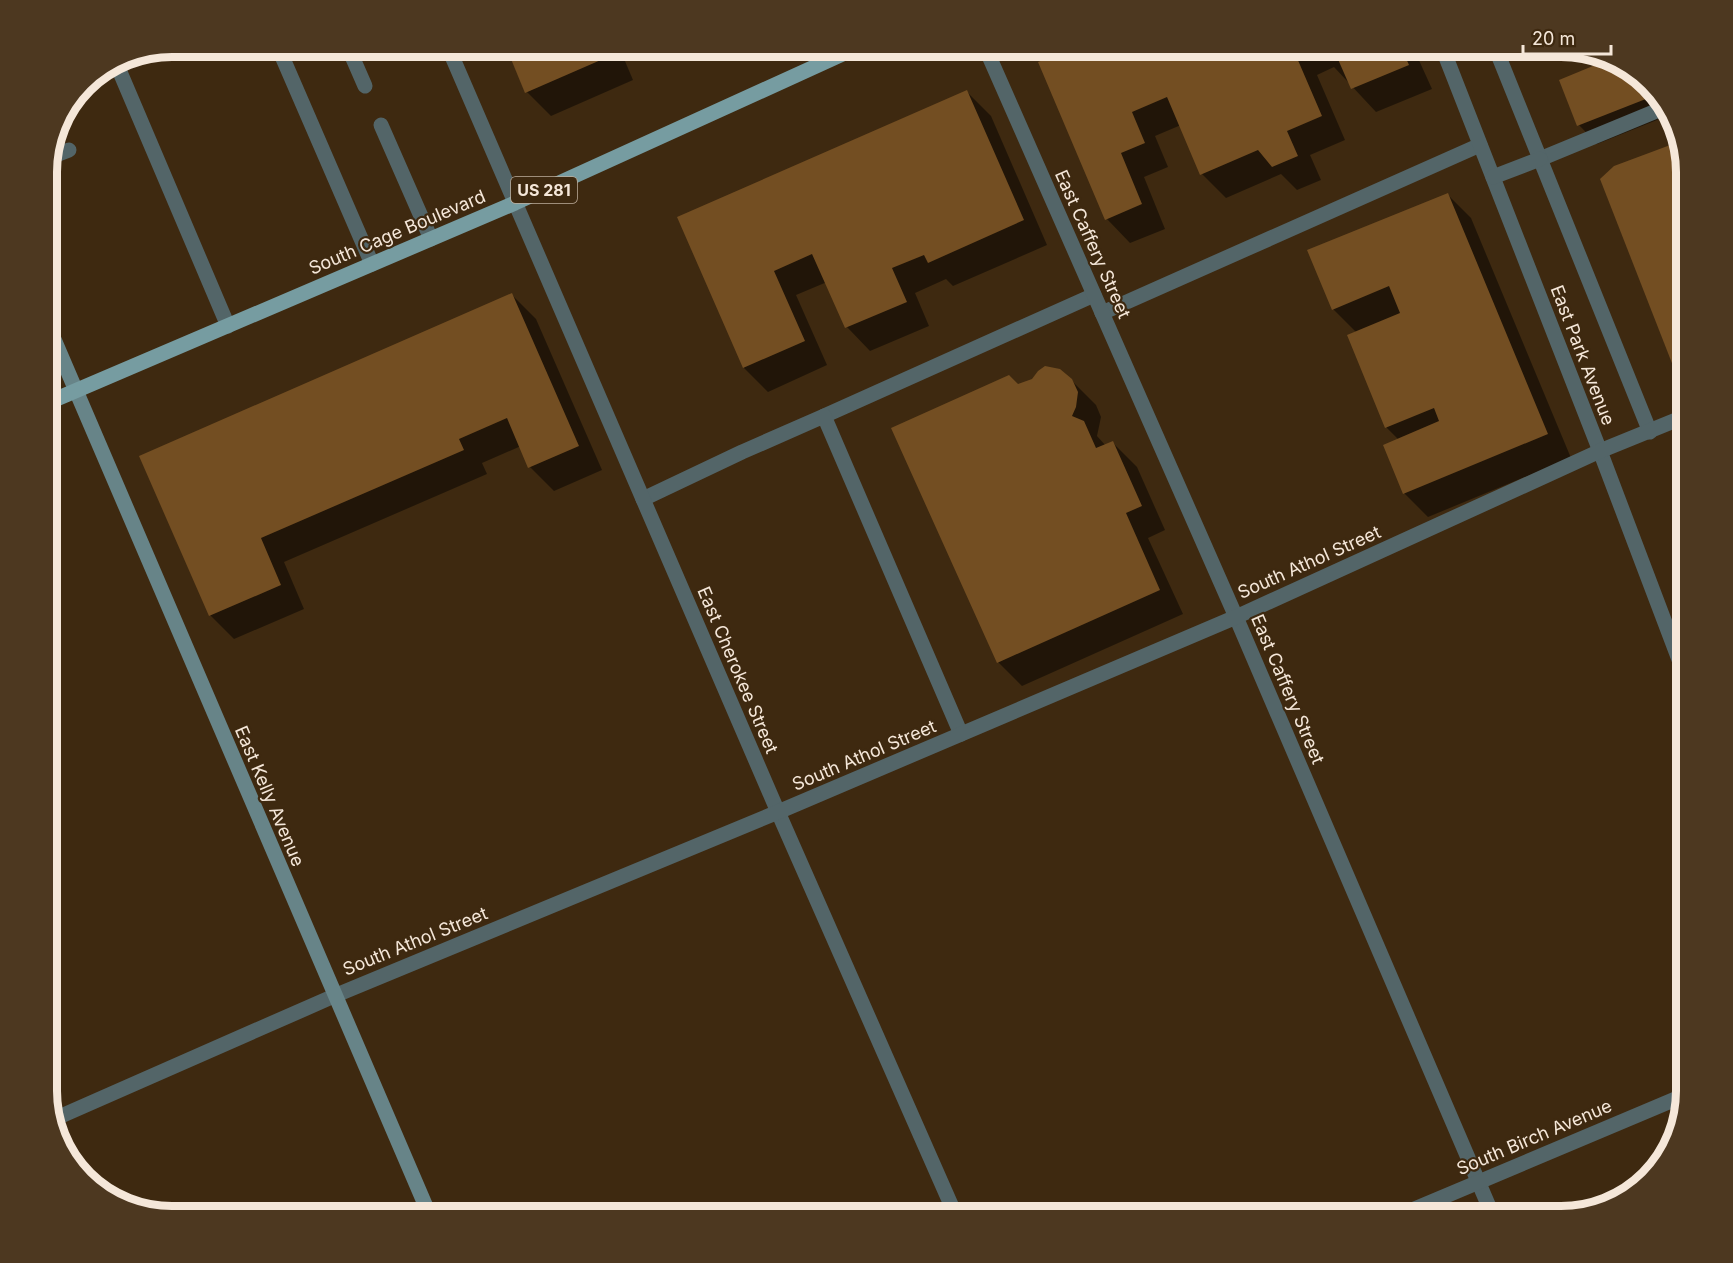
<svg xmlns="http://www.w3.org/2000/svg" width="1733" height="1263" font-family="Inter,sans-serif">
	<style>
		.shadow { fill: #0007 }
		.building { fill: #734e22 }
		.lines { fill: none; stroke-linecap: round; stroke-linejoin: round }
		.lane { stroke: #536568; stroke-width: 15 }
		.street { stroke: #536568; stroke-width: 15 }
		.secondary { stroke: #678488; stroke-width: 15 }
		.primary { stroke: #769ca1; stroke-width: 15 }
		.labels { text-anchor: middle; dominant-baseline: central; stroke-width: 4.5; stroke-linejoin: round; paint-order: stroke }
		.shield { fill: #3e2910; stroke: #beae9d; stroke-width: 1.5 }
		.shield-label { font-size: 16px; font-weight: bold; fill: #f5e7d9 }
		.street-label { font-size: 18px; fill: #f5e7d9; stroke: #3e2910 }
		.rim { fill: none; stroke: #f5e7d9; stroke-width: 8 }
	</style>
	<rect width="100%" height="100%" fill="#3e2910"/>
	<!-- shadow -->
	<g class="shadow">
		<polygon points="507,47 619,47 633,80 551,116 527,92"/>
		<polygon points="1078,47 1413,47 1432,89 1376,112 1334,67 1317,75 1345,140 1310,155 1321,180 1297,190 1281,174 1226,198 1202,174 1181,125 1155,136 1168,167 1144,177 1165,229 1130,243 1107,219 1040,63"/>
		<polygon points="1637,72 1672,114 1597,144 1579,125 1561,81"/>
		<polygon points="967,92 991,116 1047,245 953,286 946,279 915,293 929,326 870,351 847,327 827,282 796,295 827,365 768,392 744,368 679,218"/>
		<polygon points="1673,145 1683,155 1686,172 1686,384 1678,376"/>
		<polygon points="1447,194 1471,218 1571,458 1428,517 1404,493 1385,445 1399,440 1387,428 1349,336 1357,333 1333,309"/>
		<polygon points="512,295 536,319 602,470 554,491 530,467 521,446 482,463 487,474 284,562 304,609 234,639 210,615 141,457"/>
		<polygon points="1071,380 1096,405 1101,417 1097,436 1106,446 1113,443 1137,467 1165,530 1148,538 1183,614 1022,686 998,662 1017,385"/>
	</g>
	<!-- building -->
	<g class="building">
		<polygon points="506,47 606,47 610,56 525,93"/>
		<polygon points="1075,47 1304,47 1294,51 1322,116 1287,131 1298,156 1272,167 1258,150 1200,175 1167,97 1132,112 1145,143 1121,153 1142,204 1105,220 1038,62"/>
		<polygon points="1320,47 1401,47 1409,65 1351,89 1337,57 1326,61"/>
		<polygon points="1605,61 1637,72 1656,95 1577,126 1559,80"/>
		<polygon points="967,90 1024,220 928,263 924,255 892,268 907,302 845,328 812,254 774,271 805,341 743,368 677,217"/>
		<polygon points="1673,144 1686,178 1686,373 1677,376 1600,179 1614,166"/>
		<polygon points="1448,193 1548,434 1403,494 1383,445 1439,421 1434,408 1385,428 1347,335 1400,313 1389,286 1332,310 1307,250"/>
		<polygon points="512,293 579,446 528,468 507,418 459,439 464,450 261,538 281,585 209,616 139,456"/>
		<polygon points="1045,366 1060,369 1072,379 1078,392 1076,407 1072,416 1084,421 1096,448 1113,441 1142,506 1126,513 1160,590 997,663 891,428 1009,375 1018,384 1032,379 1038,371"/>
	</g>
	<g class="lines">
		<!-- lane -->
		<g class="lane">
			<polyline points="278,47 372,264"/>
			<polyline points="348,47 365,86"/>
			<polyline points="117,65 228,326"/>
			<polyline points="95,74 149,51"/>
			<polyline points="381,125 431,239"/>
			<polyline points="48,158 69,150"/>
			<polyline points="1540,159 1666,107"/>
			<polyline points="1102,313 1480,145"/>
			<polyline points="824,416 1094,295"/>
			<polyline points="643,499 742,452 824,416 961,734"/>
		</g>
		<!-- street -->
		<g class="street">
			<polyline points="448,47 778,812 956,1216"/>
			<polyline points="985,47 1236,617 1493,1216"/>
			<polyline points="1442,47 1600,451 1686,678"/>
			<polyline points="1495,47 1650,432"/>
			<polyline points="1493,177 1540,159"/>
			<polyline points="52,1120 334,996 778,812 1236,617 1600,451 1686,416"/>
			<polyline points="1398,1216 1685,1095"/>
		</g>
		<!-- secondary -->
		<polyline class="secondary" points="47,323 430,1216"/>
		<!-- primary -->
		<polyline class="primary" points="47,403 515,203 858,47"/>
	</g>
	<g class="labels">
		<!-- shield labels -->
		<rect class="shield" x="511" y="177" width="66" height="26" rx="4.5"/>
		<g class="shield-label">
			<text x="544" y="190">US 281</text>
		</g>
		<!-- street labels -->
		<g class="street-label">
			<text transform="translate(397 232) rotate(-23)">South Cage Boulevard</text>
			<text transform="translate(1093 244) rotate(66)">East Caffery Street</text>
			<text transform="translate(1583 355) rotate(69)">East Park Avenue</text>
			<text transform="translate(1309 562) rotate(-24)">South Athol Street</text>
			<text transform="translate(738 670) rotate(67)">East Cherokee Street</text>
			<text transform="translate(1288 689) rotate(67)">East Caffery Street</text>
			<text transform="translate(864 755) rotate(-23)">South Athol Street</text>
			<text transform="translate(270 796) rotate(67)">East Kelly Avenue</text>
			<text transform="translate(415 941) rotate(-22)">South Athol Street</text>
			<text transform="translate(1534 1137) rotate(-23)">South Birch Avenue</text>
		</g>
	</g>
	<!-- crop -->
	<path d="M0 0H1733V1263H0ZM172 57H1561A115 115 0 0 1 1676 172V1091A115 115 0 0 1 1561 1206H172A115 115 0 0 1 57 1091V172A115 115 0 0 1 172 57Z" fill="#4d3820" fill-rule="evenodd"/>
	<path class="rim" d="M172 57H1561A115 115 0 0 1 1676 172V1091A115 115 0 0 1 1561 1206H172A115 115 0 0 1 57 1091V172A115 115 0 0 1 172 57Z"/>
	<!-- scale -->
	<path d="M1523 45v9h88v-9" fill="none" stroke="#f5e7d9" stroke-width="3"/>
	<text x="1532" y="45" font-size="18" fill="#f5e7d9" stroke="#3e2910" stroke-width="4.5" paint-order="stroke">20 m</text>
</svg>
